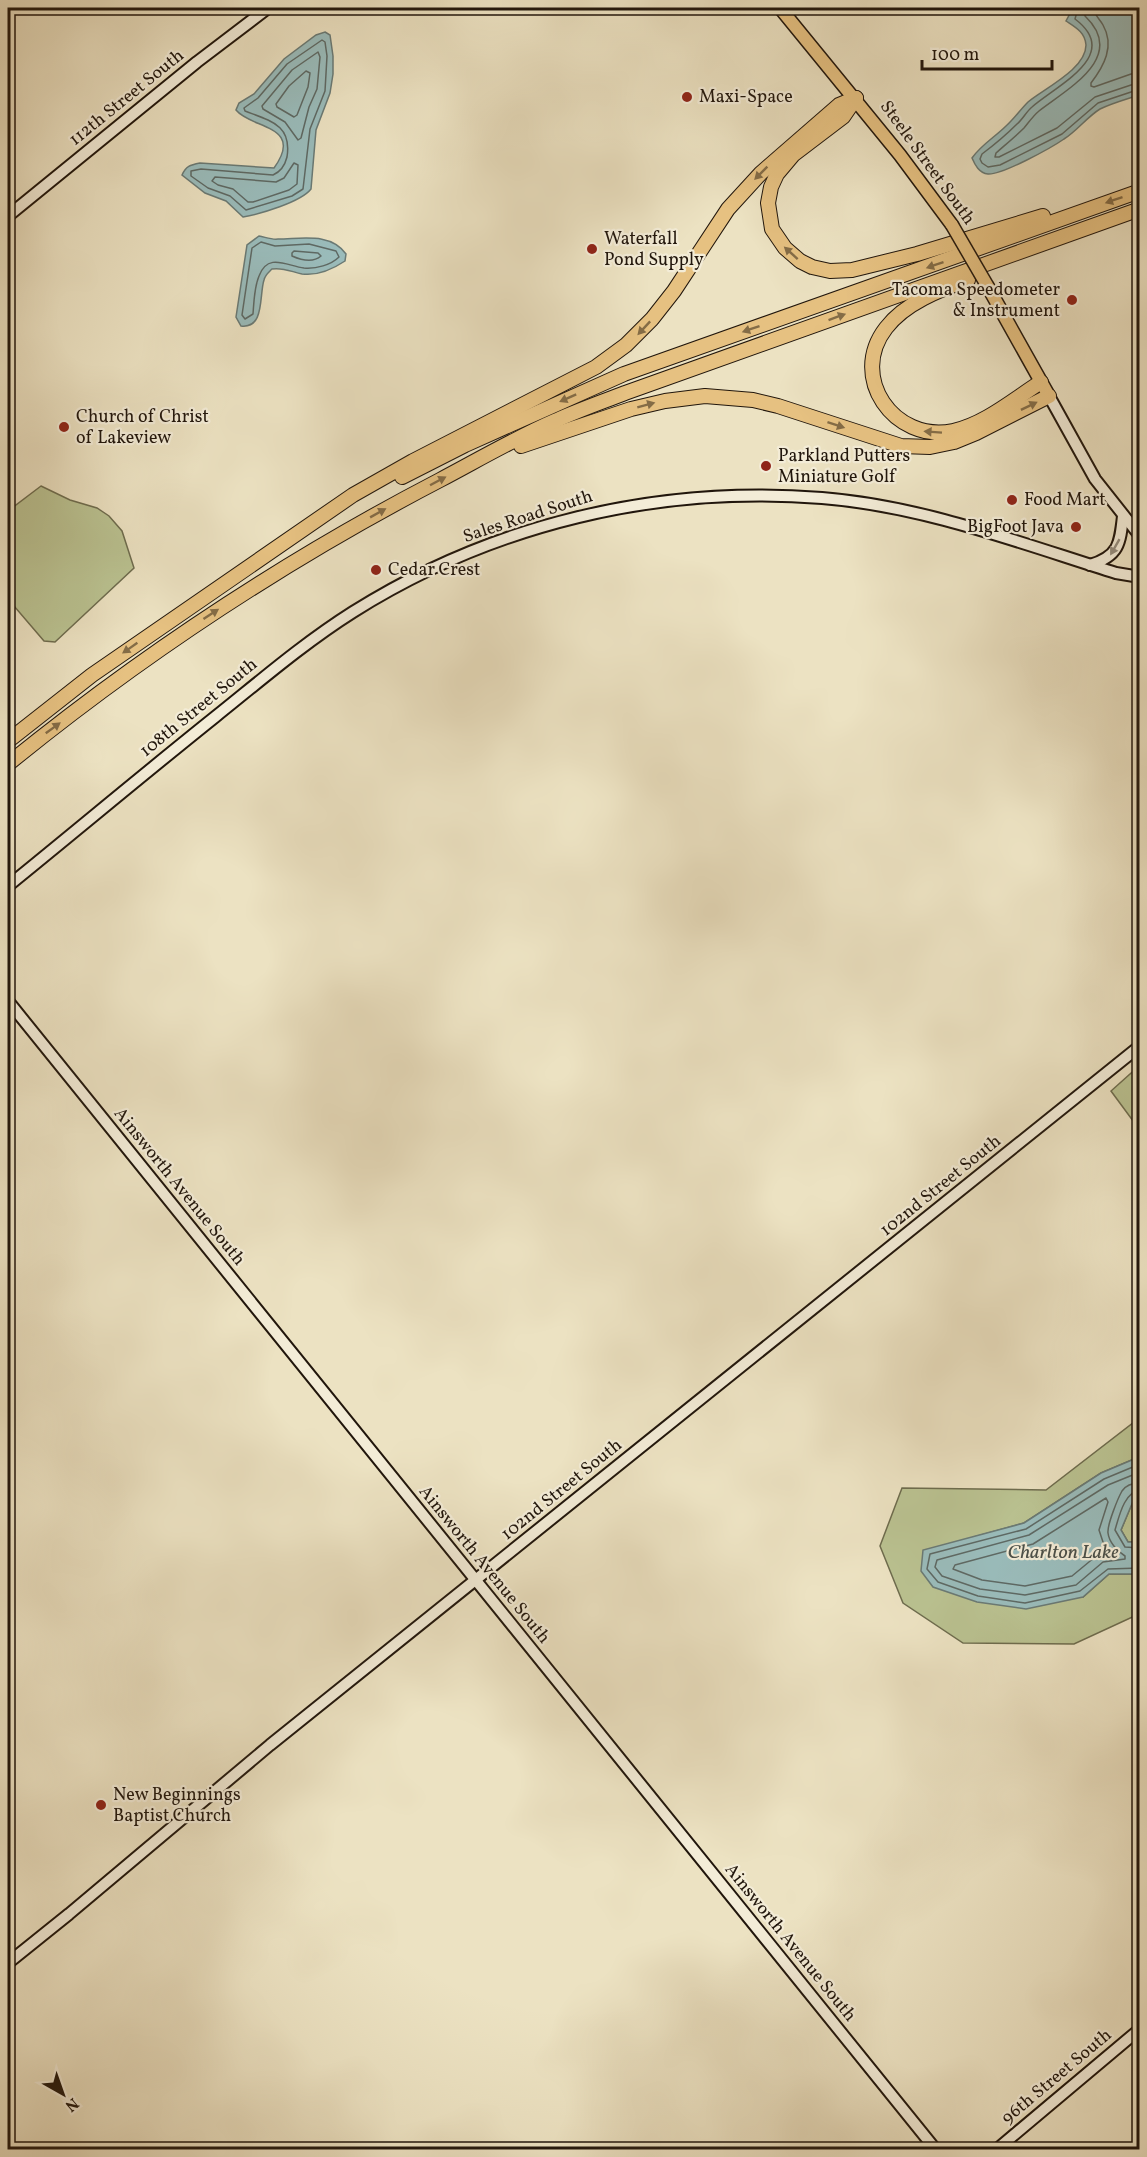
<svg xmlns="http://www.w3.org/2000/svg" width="1147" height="2157" font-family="Vollkorn,serif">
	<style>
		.green { fill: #bac291; stroke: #6e6c4e; stroke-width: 1.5 }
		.water { fill: #9abcbb; stroke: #6a7a75; stroke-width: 1.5 }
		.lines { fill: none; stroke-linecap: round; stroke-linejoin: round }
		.shore { stroke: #5e6964; stroke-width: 1.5 }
		.secondary-casing { stroke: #21160c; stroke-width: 14 }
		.primary-casing { stroke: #21160c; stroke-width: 15 }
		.highway-casing { stroke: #21160c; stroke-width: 16 }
		.secondary { stroke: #f3ecd7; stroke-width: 10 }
		.primary { stroke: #e6c181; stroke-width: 12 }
		.highway { stroke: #e6c181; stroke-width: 14 }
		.primary-bridge-casing { stroke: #21160c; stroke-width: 15; stroke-linecap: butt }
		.primary-bridge { stroke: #e6c181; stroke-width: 12 }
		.oneway { fill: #846c46 }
		.oneway2 { fill: #948c7c }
		.poi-dot { fill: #8f2418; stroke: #f3ecd7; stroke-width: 2 }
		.labels { text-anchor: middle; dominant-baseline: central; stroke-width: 4.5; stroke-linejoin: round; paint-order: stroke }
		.poi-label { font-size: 18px; fill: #21160c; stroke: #f3ecd7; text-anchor: start }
		.street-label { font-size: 18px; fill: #21160c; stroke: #f3ecd7 }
		.water-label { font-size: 20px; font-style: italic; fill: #4b5049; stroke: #f3ecd7 }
	</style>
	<rect width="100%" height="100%" fill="#ece2c2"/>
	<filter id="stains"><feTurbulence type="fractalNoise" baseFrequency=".00333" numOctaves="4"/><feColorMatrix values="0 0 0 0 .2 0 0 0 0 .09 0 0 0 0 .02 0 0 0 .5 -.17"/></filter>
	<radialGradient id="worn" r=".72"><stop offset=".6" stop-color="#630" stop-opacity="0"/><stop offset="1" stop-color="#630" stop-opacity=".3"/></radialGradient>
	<!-- green -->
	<g class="green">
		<polygon points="41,486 70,500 97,508 109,516 122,531 134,568 55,642 44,641 8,599 8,511"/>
		<polygon points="1139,1066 1139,1129 1111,1091"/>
		<polygon points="1139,1400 1139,1457 1101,1473 1024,1523 974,1537 1083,1597 1109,1574 1139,1574 1139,1614 1074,1644 963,1643 903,1603 880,1546 902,1488 1046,1490 1134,1422"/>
		<polygon points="1139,1495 1139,1542 1128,1542 1121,1530 1134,1499"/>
	</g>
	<!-- water -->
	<g class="water">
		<path d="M1073 8H1139V95C1127 99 1112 103 1100 109 1087 117 1077 131 1064 139 1051 148 1002 175 988 174 979 173 975 165 972 158 981 145 995 137 1006 126 1014 119 1020 110 1028 102 1045 88 1086 69 1086 45 1085 32 1075 27 1066 21Z"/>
		<path d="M325 32 330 35 333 56V74L330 93 316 130 311 189C301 202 260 214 243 217L226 201 205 193 182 175C186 166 190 165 200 163L274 168C305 125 251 129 236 110L239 103 254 94 284 59 316 35Z"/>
		<path d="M259 236C265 237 272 240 278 239 301 239 331 232 346 254L345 261C333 269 317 276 302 274 292 272 283 267 272 269 269 272 265 275 264 280 259 295 265 329 241 326L236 317 247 245Z"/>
		<polygon points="1139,1457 1139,1495 1134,1499 1121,1530 1128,1542 1139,1542 1139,1574 1109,1574 1083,1597 1026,1609 977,1602 933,1587 921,1571 923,1550 1024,1523 1101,1473"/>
	</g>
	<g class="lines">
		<!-- shore -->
		<g class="shore">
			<path d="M1078 8 1075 19C1123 55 1057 85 1032 107 1026 112 1023 119 1017 124 1006 135 994 145 982 154L980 159 982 163 988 167 1000 165 1062 134 1098 103 1140 89"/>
			<path d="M1085 8V16C1128 57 1067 89 1039 111 1033 116 1029 122 1024 128 1015 137 1005 145 996 153L995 157H999L1057 128 1095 97 1140 82"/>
			<path d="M1094 8C1094 15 1099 18 1103 25 1115 46 1104 66 1091 83V86L1094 87 1131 74 1140 73"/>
			<path d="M322 40 325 42 327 56 325 91 310 129 303 189 292 196 246 210 230 196 208 188 191 176V171L201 169 273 175C280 172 285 165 287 157 292 125 271 121 245 111L244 108 258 98 287 64Z"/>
			<polygon points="318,52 320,57 317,89 309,107 301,138 298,140 285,122 263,109 262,106 292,70"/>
			<polygon points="306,71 310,73 308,87 297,115 294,117 277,107 276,104 289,86"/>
			<polygon points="294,163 298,165 297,184 289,190 253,202 248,202 233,189 218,185 212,181 215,177 276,182 284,178"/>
			<path d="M261 242 275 246 309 244 336 251 339 257C331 265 316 269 304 268 287 266 268 252 259 276 254 288 254 302 253 314L245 319 242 315 252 248Z"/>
			<path d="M294 251 318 253 321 256C313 263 301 260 292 256V253Z"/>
			<polyline points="1140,1464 1104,1479 1026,1529 930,1554 927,1569 938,1582 978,1596 1025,1603 1080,1591 1108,1569 1140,1568"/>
			<path d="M1140 1472 1108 1485 1029 1535 937 1560 935 1567 942 1576 980 1589 1025 1595 1076 1585 1103 1562 1125 1559V1556C1117 1551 1109 1542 1108 1533 1107 1525 1118 1498 1122 1491 1126 1485 1133 1483 1140 1483"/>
			<path d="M1140 1490C1124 1492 1119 1517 1115 1530L1125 1547 1140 1548"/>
			<polygon points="1106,1498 1108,1502 1099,1530 1106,1551 1095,1557 1072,1576 1025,1586 982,1580 953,1569 955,1565 1033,1544"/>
		</g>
		<!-- secondary casing -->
		<g class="secondary-casing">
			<g id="secondary">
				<polyline points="8,216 197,62 268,8"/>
				<polyline points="1049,396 1095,479 1140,536"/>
				<path d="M1090 565C1119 556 1120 544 1123 516"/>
				<path d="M8 886C77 830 145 773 215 717 260 681 304 643 353 612 493 524 657 485 822 498 923 506 1020 543 1116 573L1140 577"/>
				<polyline points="8,1001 936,2150"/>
				<polyline points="8,1963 69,1914 270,1745 1140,1046"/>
				<polyline points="996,2150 1140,2029"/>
			</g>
		</g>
		<!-- primary casing -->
		<g class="primary-casing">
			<g id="primary">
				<polyline points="780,8 900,155 952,225"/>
				<polyline points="988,287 1049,396"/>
			</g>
		</g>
		<!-- highway casing -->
		<g class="highway-casing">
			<g id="highway">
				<polyline points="856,98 843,117 793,155 777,174 771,187 768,203 772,229 785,248 800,261 812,267 830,271 852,270 917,254 1043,216"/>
				<path d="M968 280C939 290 905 303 886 328 848 377 894 443 953 431 985 424 1014 399 1041 382"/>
				<polyline points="521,446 631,409 665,401 705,396 753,400 778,406 901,446 930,447 954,442 976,433 1049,396"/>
				<polyline points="402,477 465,445 624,374 1140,191"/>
				<polyline points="8,741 92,675 353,495 413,461 596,367 626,345 652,319 674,291 728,209 761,173 839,105 856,98"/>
				<path d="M8 764C142 655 286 560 440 480 478 460 517 437 557 420 579 410 602 402 625 393L1140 209"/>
			</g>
		</g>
		<!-- secondary -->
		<use href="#secondary" class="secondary"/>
		<!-- primary -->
		<use href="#primary" class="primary"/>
		<!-- highway -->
		<use href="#highway" class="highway"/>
		<!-- primary-bridge casing -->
		<g class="primary-bridge-casing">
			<polyline id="primary-bridge" points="952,225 988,287"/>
		</g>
		<!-- primary-bridge -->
		<use href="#primary-bridge" class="primary-bridge"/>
	</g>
	<!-- one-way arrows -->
	<defs><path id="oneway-solid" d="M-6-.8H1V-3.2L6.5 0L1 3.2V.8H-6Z" transform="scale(1.5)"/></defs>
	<g class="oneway">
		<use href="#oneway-solid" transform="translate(761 173) rotate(135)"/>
		<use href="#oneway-solid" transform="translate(1114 200) rotate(161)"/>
		<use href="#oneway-solid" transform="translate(791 253) rotate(-138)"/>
		<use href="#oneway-solid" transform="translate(935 265) rotate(161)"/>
		<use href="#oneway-solid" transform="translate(837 317) rotate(-20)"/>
		<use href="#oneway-solid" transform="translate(644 328) rotate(133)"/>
		<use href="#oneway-solid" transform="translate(751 329) rotate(161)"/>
		<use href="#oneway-solid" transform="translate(568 398) rotate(156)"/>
		<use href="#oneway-solid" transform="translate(646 405) rotate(-15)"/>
		<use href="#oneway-solid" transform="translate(1029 406) rotate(-26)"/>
		<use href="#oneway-solid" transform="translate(836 425) rotate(18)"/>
		<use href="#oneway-solid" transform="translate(933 432) rotate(-176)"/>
		<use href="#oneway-solid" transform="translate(438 481) rotate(-28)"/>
		<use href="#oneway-solid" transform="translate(378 513) rotate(-29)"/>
		<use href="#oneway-solid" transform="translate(211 614) rotate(-33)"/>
		<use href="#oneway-solid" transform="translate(130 648) rotate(145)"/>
		<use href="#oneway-solid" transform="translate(53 728) rotate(-36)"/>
	</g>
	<use class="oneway2" href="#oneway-solid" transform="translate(1115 547) rotate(120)"/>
	<!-- markers -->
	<g class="poi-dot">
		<circle cx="687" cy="97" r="6"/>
		<circle cx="592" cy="249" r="6"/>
		<circle cx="1072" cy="300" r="6"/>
		<circle cx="64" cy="427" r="6"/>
		<circle cx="766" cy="466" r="6"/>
		<circle cx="1012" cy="500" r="6"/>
		<circle cx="1076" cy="527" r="6"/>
		<circle cx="376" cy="570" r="6"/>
		<circle cx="101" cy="1805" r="6"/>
	</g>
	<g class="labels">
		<!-- poi labels -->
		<g class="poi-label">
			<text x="699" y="97">Maxi-Space</text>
			<text x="604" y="239">Waterfall<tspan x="604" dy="21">Pond Supply</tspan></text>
			<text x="1060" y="290" text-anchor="end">Tacoma Speedometer<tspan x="1060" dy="21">&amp; Instrument</tspan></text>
			<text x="76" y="417">Church of Christ<tspan x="76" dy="21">of Lakeview</tspan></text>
			<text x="778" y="456">Parkland Putters<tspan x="778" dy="21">Miniature Golf</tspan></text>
			<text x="1024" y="500">Food Mart</text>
			<text x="1064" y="527" text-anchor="end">BigFoot Java</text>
			<text x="388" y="570">Cedar Crest</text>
			<text x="113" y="1795">New Beginnings<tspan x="113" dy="21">Baptist Church</tspan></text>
		</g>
		<!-- street labels -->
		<g class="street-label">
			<text transform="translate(127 98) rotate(-39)">112th Street South</text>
			<text transform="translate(927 163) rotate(54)">Steele Street South</text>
			<text transform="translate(528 517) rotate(-18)">Sales Road South</text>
			<text transform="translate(199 708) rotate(-39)">108th Street South</text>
			<text transform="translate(941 1186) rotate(-39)">102nd Street South</text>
			<text transform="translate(179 1187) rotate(51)">Ainsworth Avenue South</text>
			<text transform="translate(562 1490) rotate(-39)">102nd Street South</text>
			<text transform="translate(484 1565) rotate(51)">Ainsworth Avenue South</text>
			<text transform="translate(790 1943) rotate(51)">Ainsworth Avenue South</text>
			<text transform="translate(1057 2077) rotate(-40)">96th Street South</text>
		</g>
		<!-- water labels -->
		<g class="water-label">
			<text x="1063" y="1553">Charlton Lake</text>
		</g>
	</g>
	<!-- margin -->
	<rect width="1147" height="2157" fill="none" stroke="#ece2c2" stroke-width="30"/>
	<rect x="9" y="9" width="1129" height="2139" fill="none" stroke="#21160c" stroke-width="3"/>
	<rect x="15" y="15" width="1117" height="2127" fill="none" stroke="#21160c" stroke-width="1.5"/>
	<!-- north arrow -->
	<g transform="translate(63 2094) rotate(140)" stroke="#f3ecd7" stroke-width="4.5" paint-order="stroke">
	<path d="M0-4.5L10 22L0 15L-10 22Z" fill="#21160c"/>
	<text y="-9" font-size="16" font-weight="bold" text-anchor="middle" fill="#21160c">N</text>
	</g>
	<!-- scale -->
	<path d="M922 60v9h130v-9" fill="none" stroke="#21160c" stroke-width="3"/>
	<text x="931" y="60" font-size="18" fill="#21160c" stroke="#f3ecd7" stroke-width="4.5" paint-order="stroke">100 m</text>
	<rect width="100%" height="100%" filter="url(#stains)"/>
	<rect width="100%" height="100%" fill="url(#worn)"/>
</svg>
